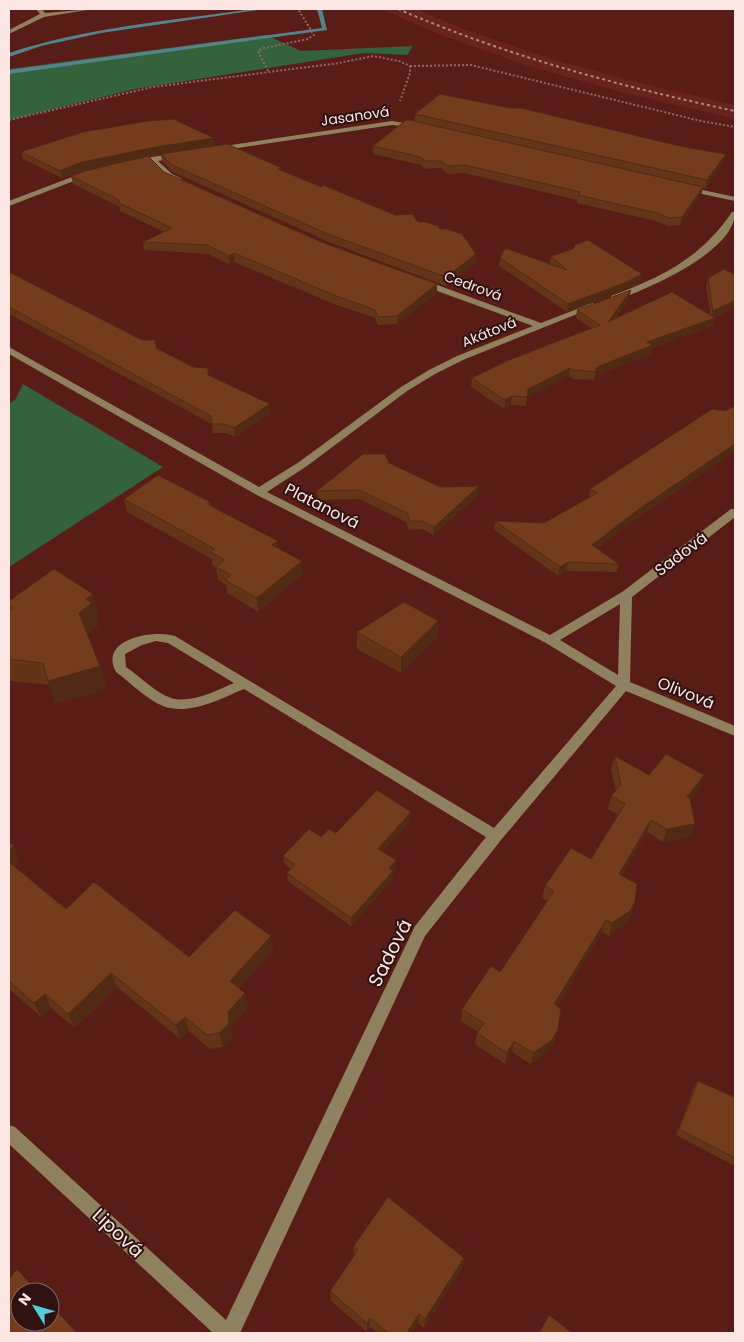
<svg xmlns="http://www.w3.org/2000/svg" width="744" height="1342" font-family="Poppins,sans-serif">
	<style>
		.built { fill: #68231d }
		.green { fill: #34623b }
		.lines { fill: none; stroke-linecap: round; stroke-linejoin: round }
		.stream { fill: #548489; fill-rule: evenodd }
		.path { stroke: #956661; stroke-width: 2; stroke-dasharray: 2 2; stroke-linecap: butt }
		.minor { fill: #8f815e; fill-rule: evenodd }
		.rail { stroke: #af8681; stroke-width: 2; stroke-dasharray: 3 3; stroke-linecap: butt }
		.wall { fill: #643418 }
		.shaded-wall { fill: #512a14 }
		.building { fill: #743c1c; stroke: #512a14 }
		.labels { text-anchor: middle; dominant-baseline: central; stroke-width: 4; stroke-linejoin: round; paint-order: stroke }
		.far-street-label { font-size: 14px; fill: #fde5e1; stroke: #2d120f }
		.street-label { font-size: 16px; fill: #fde5e1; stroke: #2d120f }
		.near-street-label { font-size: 19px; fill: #fde5e1; stroke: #2d120f }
	</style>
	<rect width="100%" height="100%" fill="#591c17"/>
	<!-- built -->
	<polygon class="built" points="381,9 416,9 464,29 548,58 636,82 735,105 735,119 621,92 531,67 443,36"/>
	<!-- green -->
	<g class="green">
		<polygon points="266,35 301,51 413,46 407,55 364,53 135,89 9,120 9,69"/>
		<polygon points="23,384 163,467 9,567 9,404 15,400"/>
	</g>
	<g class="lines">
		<!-- stream -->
		<g class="stream">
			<path d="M252 9H264L101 33 41 46 9 57V53C88 27 170 21 252 9Z"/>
			<polygon points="317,9 322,9 327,30 9,74 9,70 322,28"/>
		</g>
		<!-- path -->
		<g class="path">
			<polyline points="410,66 471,65 701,121 735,127"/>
			<polyline points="268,71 258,51 264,48 308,39 314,35 298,9"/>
			<polyline points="9,120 153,87 339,63 373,56 399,61 410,66 410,73 400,101"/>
		</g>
		<!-- minor -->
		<g class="minor">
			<polygon points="36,9 42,9 45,13 93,9 44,17 9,34 9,30 40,14"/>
			<polygon points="392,121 422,126 418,128 392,125 218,151 214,149 218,147"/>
			<path d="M179 153H182V157L158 161 172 174 182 179V183C169 184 159 171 151 162L134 165 130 163 152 157Z"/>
			<polygon points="85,172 92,174 9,206 9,201"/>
			<polygon points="684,186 735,197 735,201 684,190"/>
			<path d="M732 212H735C735 252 649 288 617 300H611V296C662 277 701 258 732 212Z"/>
			<path d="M421 279 541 323 590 304 593 303 597 306 463 360 435 374 407 391 307 466 267 492 550 635 622 592 731 509H735V517L632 597 630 682 735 726V736L626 691 501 840 425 936 240 1333H213L9 1144V1125L15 1127 226 1320 415 926 486 837 244 689C220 699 189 716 163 706 146 699 131 683 116 672 98 639 153 629 175 636L494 828 616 686 546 643 255 494 9 354V347L259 487 299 462 401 387 429 370 457 356 533 326 418 284V280ZM620 604 618 675 560 640ZM156 641 168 643 234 683C216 691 191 704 171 698 155 693 140 676 126 667L125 654 142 645Z"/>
		</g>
		<!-- rail -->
		<path class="rail" d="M398 9C507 56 619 86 735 111"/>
	</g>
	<!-- wall -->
	<g class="wall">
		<polygon points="415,114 724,161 706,188 703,188 701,195 680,225 668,226 656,221 577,203 577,200 464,173 452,174 446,173 441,168 425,169 421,165 373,154 373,146 414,121"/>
		<polygon points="214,138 215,146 395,215 440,229 476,262 446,286 329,242 173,172 162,161 161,154 81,171 62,178 23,159 21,152"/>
		<polygon points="164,172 321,242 437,284 437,293 397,324 378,325 375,318 334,304 234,262 229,264 208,254 144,250 143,242 164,232 120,211 120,207 73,184 71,176"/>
		<polygon points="551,256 641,282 625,290 567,312 499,266 500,258 550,264"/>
		<polygon points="9,272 209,375 271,413 235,437 226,433 213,433 212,424 9,314"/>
		<polygon points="735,275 735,307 714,318 712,326 652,348 651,354 595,376 594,380 573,379 569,376 527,397 526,406 511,405 504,409 471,387 472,378 591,328 576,318 577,310 629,298 615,319 711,316 706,286 708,278"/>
		<polygon points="735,451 637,518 597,548 619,564 617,572 566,571 558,576 494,530 495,521 544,523 589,498 590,489"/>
		<polygon points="389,463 440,487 478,495 433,535 422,529 409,530 406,522 359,499 318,500 317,491"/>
		<polygon points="124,499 210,502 211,505 278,548 303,574 258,612 227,593 226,585 218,580 216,567 212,565 212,559 127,512"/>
		<polygon points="93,594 99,617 96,619 98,626 87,634 100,666 106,689 55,704 50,685 9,681 9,601"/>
		<polygon points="438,621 437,637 401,673 357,649 357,632"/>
		<polygon points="615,756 649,775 704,775 699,788 690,800 691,837 663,842 647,832 622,875 635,902 631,914 626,923 609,936 602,932 557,1006 555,1040 549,1051 531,1064 512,1052 505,1064 475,1044 477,1033 478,1032 461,1021 462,1009 500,972 548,901 542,898 545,886 591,859 618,815 608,809 611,796 616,791 611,769"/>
		<polygon points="411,820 382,852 396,868 393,871 393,879 351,926 288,881 287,873 291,869 284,864 283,856 321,837 336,833"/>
		<polygon points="9,842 20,861 14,867 66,909 189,957 271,936 273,951 239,988 248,1007 231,1026 232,1038 223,1047 210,1049 189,1031 180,1039 117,987 75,1028 51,1008 41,1017 9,989"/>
		<polygon points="698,1081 733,1097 735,1089 735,1166 676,1135 694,1087"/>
		<polygon points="353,1247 464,1258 462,1268 424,1328 418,1323 412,1333 378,1333 370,1327 367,1332 331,1301 330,1291 354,1256"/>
	</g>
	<!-- shaded-wall -->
	<g class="shaded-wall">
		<polygon points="214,138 215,146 152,155 81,171 62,178 60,171 79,163 150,148"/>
		<polygon points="726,154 724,161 706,188 707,180"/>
		<polygon points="703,187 701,195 680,225 682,217"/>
		<polygon points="234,253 234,262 229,264 229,256"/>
		<polygon points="476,254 476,262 446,286 446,277"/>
		<polygon points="642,274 641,282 625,290 567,312 568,304"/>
		<polygon points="437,284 437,293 397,324 397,316"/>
		<polygon points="631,290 629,298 607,330 608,322"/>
		<polygon points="735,300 735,307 711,319 713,311"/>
		<polygon points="715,318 712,326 652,348 651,354 595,376 594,380 595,372 597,367 647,342"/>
		<polygon points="570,368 569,376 527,397 526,406 528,389"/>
		<polygon points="512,396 511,405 504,409 505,400"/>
		<polygon points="270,404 271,413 235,437 234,428"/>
		<polygon points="735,444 735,451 637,518 590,554 592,545 639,509"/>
		<polygon points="479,486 478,495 433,535 434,527"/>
		<polygon points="278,541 279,554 272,545"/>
		<polygon points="302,561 303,574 258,612 257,598"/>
		<polygon points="568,562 566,571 558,576 560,567"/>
		<polygon points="93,594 99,617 96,619 98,626 85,636 79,613 86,599"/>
		<polygon points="438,621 437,637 401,673 401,657"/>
		<polygon points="100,666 106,689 55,704 48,681"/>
		<polygon points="704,775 699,788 682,810 687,797"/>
		<polygon points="411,812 411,820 378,857 378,849"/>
		<polygon points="651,820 647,832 615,886 619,874"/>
		<polygon points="695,824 691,837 663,842 667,829"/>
		<polygon points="14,846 20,861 9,872 9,850"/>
		<polygon points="396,860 396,868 392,872 393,871 393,879 351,926 351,918"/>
		<polygon points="635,902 631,914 626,923 609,936 612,923"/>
		<polygon points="606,920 602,932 551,1016 554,1004"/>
		<polygon points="271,936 273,951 233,995 230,981"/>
		<polygon points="111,973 117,987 75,1028 68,1014"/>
		<polygon points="245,993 248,1007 231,1026 232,1038 223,1047 219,1033 228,1012"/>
		<polygon points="45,994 51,1008 41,1017 34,1003"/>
		<polygon points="185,1017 189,1031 180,1039 176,1025"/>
		<polygon points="558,1029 555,1040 549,1051 531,1064 533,1053"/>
		<polygon points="514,1041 512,1052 505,1064 507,1053"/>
		<polygon points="464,1258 462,1268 424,1328 425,1319"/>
		<polygon points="419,1314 418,1323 412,1333 407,1333"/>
		<polygon points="370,1318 370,1327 367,1332 367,1323"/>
	</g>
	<!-- building -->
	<g class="building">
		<polygon points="440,94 510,108 521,108 684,147 726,154 707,180 415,114"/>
		<polygon points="173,119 214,138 150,148 79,163 60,171 21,152 83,132 148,121"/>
		<polygon points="406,120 409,120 703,187 682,217 669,218 657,213 578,195 580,192 465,165 452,166 446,165 441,161 425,161 421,157 373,146"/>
		<polygon points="227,144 282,168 278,169 321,187 323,185 395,215 412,214 418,222 426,222 438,226 440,229 447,229 462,234 476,254 446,277 328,234 172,165 161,154"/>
		<polygon points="148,156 164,172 321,242 437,284 397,316 378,317 375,310 334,295 234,253 229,256 207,245 143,242 172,228 119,203 119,200 71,176 85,171"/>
		<polygon points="588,240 642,274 627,282 568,304 500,258 505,248 567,270 551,256 573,249 575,245"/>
		<polygon points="724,269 735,275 735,300 713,311 708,278"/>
		<polygon points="9,272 142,340 155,340 156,348 193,367 208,368 208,375 270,404 234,428 225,424 212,424 211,416 9,307"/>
		<polygon points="631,290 608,322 672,292 715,318 647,342 653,345 597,367 595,372 574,370 570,368 528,389 527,397 512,396 505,400 472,378 509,360 600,325 577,310"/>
		<polygon points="735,406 735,444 639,509 592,545 619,564 568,562 560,567 495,521 544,523 597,493 590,489 712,409 725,411"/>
		<polygon points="363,454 385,454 389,463 440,487 479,486 434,527 422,521 410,521 407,513 359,490 317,491"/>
		<polygon points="158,475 210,502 207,504 278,541 272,545 302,561 257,598 225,580 231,575 216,567 225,560 210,552 215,549 124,499"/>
		<polygon points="54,569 93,594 86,599 92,603 79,613 100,666 48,681 43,663 9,659 9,610 12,608 9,605 9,601"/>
		<polygon points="404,602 438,621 401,657 357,632"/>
		<polygon points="666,754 704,775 687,797 690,798 695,824 667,829 651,820 619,874 637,884 635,902 630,911 612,923 606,920 554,1004 561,1009 558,1029 552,1040 533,1053 514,1041 507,1053 477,1033 484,1023 462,1009 491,966 500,972 554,891 545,886 571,848 591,859 625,804 611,796 621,785 615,756 649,775"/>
		<polygon points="377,790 411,812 378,849 396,860 389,868 393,871 351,918 287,873 295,865 283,856 309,829 321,837 329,829 336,833"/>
		<polygon points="9,842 14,846 9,850"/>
		<polygon points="9,862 66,909 94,882 189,957 235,910 271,936 230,981 245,993 228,1012 229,1024 219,1033 207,1035 185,1017 176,1025 111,973 68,1014 45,994 34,1003 9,981"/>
		<polygon points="698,1081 734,1097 735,1094 735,1158 679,1129"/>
		<polygon points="388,1197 464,1258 425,1319 419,1314 407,1333 389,1333 370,1318 367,1323 330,1291 358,1250 353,1247"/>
		<polygon points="17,1269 38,1292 20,1292 20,1322 50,1322 50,1304 77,1333 9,1333 9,1279"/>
		<polygon points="549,1315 572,1333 539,1333"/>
	</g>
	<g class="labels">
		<!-- far-street labels -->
		<g class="far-street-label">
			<text transform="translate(355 116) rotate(-8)">Jasanová</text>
			<text transform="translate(473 286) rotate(20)">Cedrová</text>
			<text transform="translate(489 332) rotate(-22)">Akátová</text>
		</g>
		<!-- street labels -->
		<g class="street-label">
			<text transform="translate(322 506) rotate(27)">Platanová</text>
			<text transform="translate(681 554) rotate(-37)">Sadová</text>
			<text transform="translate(686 693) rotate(22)">Olivová</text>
		</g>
		<!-- near-street labels -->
		<g class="near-street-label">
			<text transform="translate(390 953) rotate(-63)">Sadová</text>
			<text transform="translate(118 1233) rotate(43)">Lipová</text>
		</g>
	</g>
	<!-- border -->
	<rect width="744" height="1342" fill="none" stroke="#fde5e1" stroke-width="20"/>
	<!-- north arrow -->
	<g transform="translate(35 1307) rotate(307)"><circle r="24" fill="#2d120f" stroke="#806663"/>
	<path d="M0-4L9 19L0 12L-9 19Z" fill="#53cbdb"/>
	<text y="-8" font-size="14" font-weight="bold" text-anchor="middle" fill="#fde5e1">N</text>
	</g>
</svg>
